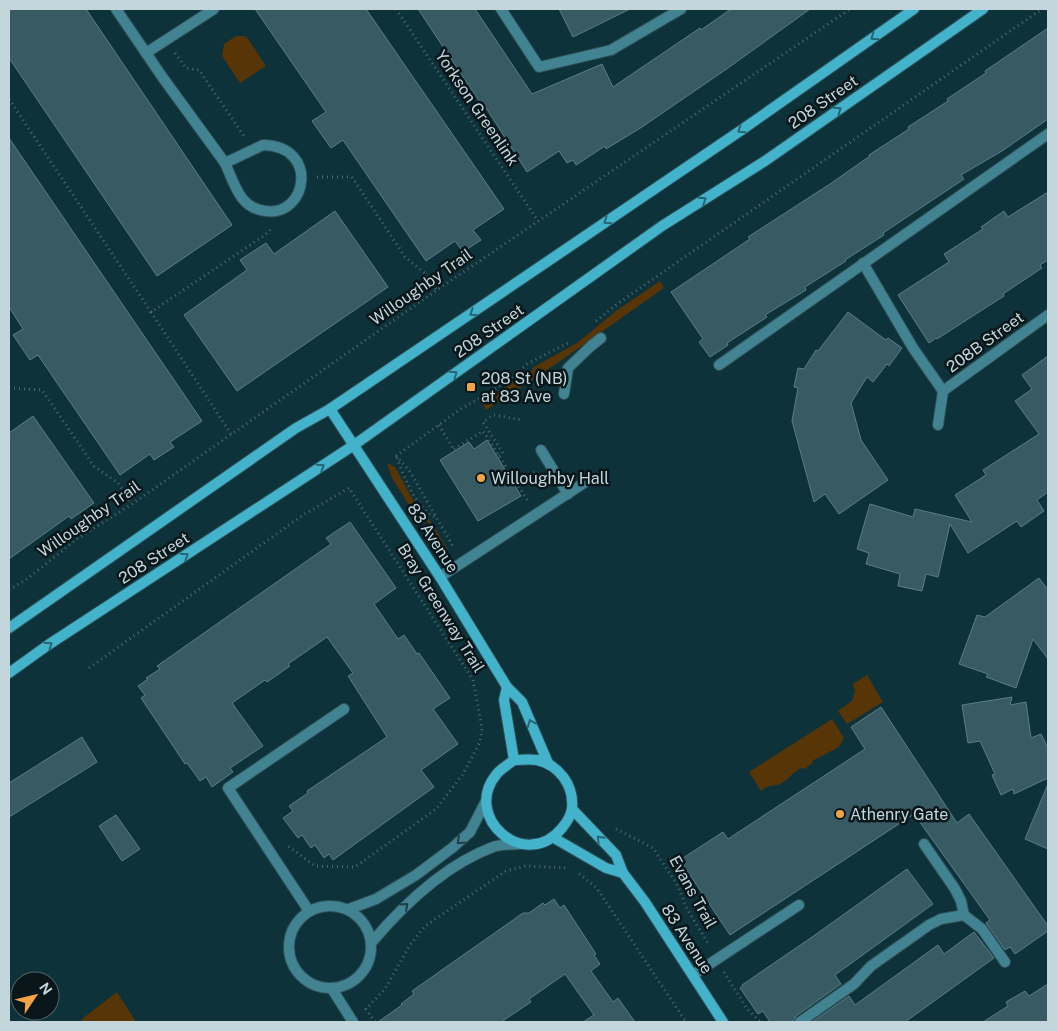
<svg xmlns="http://www.w3.org/2000/svg" width="1057" height="1031" font-family="'Public Sans',sans-serif">
	<style>
		.green { fill: #573507 }
		.building { fill: #375a63; stroke: #5a7e87 }
		.lines { fill: none; stroke-linecap: round; stroke-linejoin: round }
		.lane-casing { stroke: #2f5057; stroke-width: 12 }
		.street-casing { stroke: #2f5057; stroke-width: 12 }
		.secondary-casing { stroke: #2f5057; stroke-width: 12 }
		.path { stroke: #4c6a71; stroke-width: 3; stroke-dasharray: 1 4; stroke-linecap: butt }
		.lane { stroke: #428392; stroke-width: 10 }
		.street { stroke: #428392; stroke-width: 10 }
		.secondary { stroke: #43b3cc; stroke-width: 10 }
		.oneway { stroke: #266574 }
		.oneway2 { stroke: #1d3d45 }
		.poi-dot { fill: #f4a344; stroke: #09171b; stroke-width: 2 }
		.labels { text-anchor: middle; dominant-baseline: central; stroke-width: 5; stroke-linejoin: round; paint-order: stroke }
		.street-label { font-size: 16px; fill: #c3d6db; stroke: #09171b }
		.poi-label { font-size: 16px; fill: #c3d6db; stroke: #09171b; text-anchor: start }
	</style>
	<rect width="100%" height="100%" fill="#0e323a"/>
	<!-- green -->
	<g class="green">
		<polygon points="236,36 245,36 248,39 266,66 240,83 222,56 224,44"/>
		<path d="M660 281 664 288C605 329 547 372 486 410L482 402 510 384 526 371 527 373 533 370 532 368 577 343 616 311Z"/>
		<polygon points="387,463 395,467 413,500 431,522 448,550 440,555 433,543 438,539 427,521 421,524 392,478"/>
		<polygon points="867,675 883,702 847,724 838,711 852,701 855,691 853,684"/>
		<path d="M832 719 844 738 839 747 812 761 813 763 804 769 801 768C793 772 788 780 780 784 773 787 771 783 761 791L749 772Z"/>
		<polygon points="117,992 136,1022 81,1022 82,1019"/>
	</g>
	<!-- building -->
	<g class="building">
		<polygon points="9,9 86,9 232,225 157,276 9,58"/>
		<polygon points="255,9 366,9 504,209 473,230 481,240 463,252 455,241 426,261 343,140 331,148 312,121 326,112"/>
		<polygon points="418,9 475,9 532,94 602,64 613,87 700,28 701,30 731,9 810,9 728,68 642,127 606,149 605,146 576,165 573,160 567,163 559,151 527,172 483,103 481,104"/>
		<polygon points="559,9 630,9 573,37"/>
		<polygon points="1048,28 1048,119 1002,151 961,175 964,179 883,233 884,235 845,260 846,261 805,287 806,290 765,315 767,317 727,343 728,345 710,357 699,342 703,339 671,292 750,239 748,237 830,184 870,156 869,155 909,129 908,127 948,101 947,99 986,73 985,71"/>
		<polygon points="9,138 202,421 170,442 174,447 154,460 150,454 120,475 38,355 30,360 13,335 23,329 9,307"/>
		<polygon points="1048,192 1048,260 1040,265 1042,268 1003,294 1004,296 937,339 936,338 929,343 898,295 949,262 944,254 983,229 981,227 1004,211 1008,217"/>
		<polygon points="335,211 388,287 237,391 184,315 247,270 240,260 266,243 274,254"/>
		<polygon points="848,312 886,340 888,338 902,348 889,366 887,364 873,382 867,377 851,403 861,440 888,480 839,514 825,494 814,502 792,421 798,388 794,387 798,368 804,369 816,350 818,351"/>
		<polygon points="1048,356 1048,492 1037,500 1044,511 1021,527 1017,521 968,553 950,524 938,577 926,574 922,591 898,586 900,574 866,564 869,553 857,549 870,504 913,517 915,509 972,522 955,495 986,475 983,470 1039,434 1015,401 1032,389 1022,375"/>
		<polygon points="33,416 94,503 71,519 69,516 9,559 9,433"/>
		<polygon points="487,440 521,496 478,521 440,460 469,442 474,449"/>
		<polygon points="350,522 396,588 374,604 398,639 404,635 417,654 419,653 450,698 433,709 458,744 421,770 434,787 333,860 329,854 324,858 315,845 311,848 302,835 298,838 283,818 293,811 289,806 308,793 307,791 387,737 348,676 353,673 327,637 288,664 290,666 267,682 265,680 232,703 263,746 230,768 233,772 212,787 206,777 200,781 187,763 185,764 141,698 145,695 138,686 148,679 146,678 160,669 157,666 331,544 326,538"/>
		<polygon points="1039,578 1048,590 1048,659 1033,639 1016,688 986,677 988,674 959,664 977,615 985,617"/>
		<polygon points="1012,697 1010,705 1026,702 1031,738 1041,734 1048,748 1048,778 1014,794 1013,789 1001,795 992,775 995,774 980,741 968,743 962,705"/>
		<polygon points="881,707 957,823 969,814 1048,926 1048,931 1015,954 1010,947 1005,950 986,923 990,920 914,814 730,935 680,860 723,832 728,839 865,749 851,727"/>
		<polygon points="82,737 97,762 9,817 9,783"/>
		<polygon points="1048,784 1048,849 1025,839"/>
		<polygon points="116,815 140,849 122,861 99,826"/>
		<polygon points="907,869 933,904 835,975 841,984 796,1016 793,1022 770,1022 763,1011 758,1014 740,988 743,986 742,985 815,935"/>
		<polygon points="554,899 560,908 564,905 596,954 594,955 600,964 591,971 613,1002 618,998 635,1022 583,1022 594,1015 565,974 529,999 531,1002 501,1022 378,1022 402,1005 401,1004 414,994 412,991 523,913 529,913 543,903 545,905"/>
		<polygon points="974,932 994,958 905,1022 812,1022 849,996 855,1005 938,945 944,954"/>
		<polygon points="1048,984 1048,1022 983,1022 1008,1006 1006,1002 1025,991 1029,996"/>
	</g>
	<g class="lines">
		<!-- lane casing -->
		<g class="lane-casing">
			<g id="lane">
				<polyline points="116,9 163,78 225,163"/>
				<polyline points="501,9 539,67 611,50 681,9"/>
				<polyline points="146,53 214,9"/>
				<path d="M263 145C320 146 307 217 266 211 256 210 248 206 242 198 235 189 230 174 225 163Z"/>
				<polyline points="863,263 913,348 943,391"/>
				<polyline points="719,365 1048,134"/>
				<polyline points="564,394 568,368 591,346 601,338"/>
				<polyline points="541,450 568,494"/>
				<polyline points="440,577 590,479"/>
				<polyline points="924,844 955,889 961,901 964,915 982,929 1005,962"/>
				<polyline points="309,911 228,788 344,709"/>
				<polyline points="693,975 799,905"/>
				<polyline points="332,989 353,1022"/>
				<polyline points="800,1022 854,984 871,966 929,925 941,919 964,915"/>
			</g>
		</g>
		<!-- street casing -->
		<g class="street-casing">
			<g id="street">
				<polyline points="938,425 943,391 1048,315"/>
				<circle cx="330" cy="947" r="41"/>
				<polyline points="349,909 376,899 416,875 452,848 470,832 486,801"/>
				<path d="M372 942C405 903 445 865 493 847 501 844 511 845 520 844"/>
			</g>
		</g>
		<!-- secondary casing -->
		<g class="secondary-casing">
			<g id="secondary">
				<polyline points="330,409 440,577 507,687 522,702 548,763"/>
				<polyline points="9,628 296,428 330,409 743,129 914,9"/>
				<polyline points="9,673 48,645 354,445 662,226 765,161 983,9"/>
				<polyline points="507,687 504,700 514,760"/>
				<path d="M514 760C521 760 529 759 537 760 559 765 574 785 572 808 571 816 567 822 562 828 525 873 462 817 496 775 500 769 508 765 514 760Z"/>
				<polyline points="572,809 616,855 623,873 645,902 723,1022"/>
				<polyline points="554,838 606,868 623,873"/>
			</g>
		</g>
		<!-- path -->
		<g class="path">
			<polyline points="396,9 538,221"/>
			<polyline points="175,53 186,68 199,70 244,136"/>
			<polyline points="9,99 151,312 265,235 272,228"/>
			<polyline points="317,177 352,177 405,257 427,275 437,290"/>
			<polyline points="151,312 231,434"/>
			<polyline points="596,321 620,302 1042,9"/>
			<polyline points="9,388 42,390 94,466 118,483 132,504"/>
			<polyline points="439,425 454,450"/>
			<polyline points="454,449 483,431 528,501"/>
			<polyline points="396,456 462,408 484,396 507,381 527,364 568,343"/>
			<polyline points="396,456 409,470 454,548"/>
			<polyline points="499,456 503,453 483,422 493,415 522,420"/>
			<path d="M397 458C405 479 414 504 434 517"/>
			<polyline points="517,484 535,472"/>
			<polyline points="9,590 27,579 77,539 132,504 437,290 850,9"/>
			<polyline points="89,668 303,515 349,488 473,680 482,728 480,742 463,774 436,809 355,867 315,866 288,846"/>
			<polyline points="616,829 653,848 678,886 687,909 709,945"/>
			<polyline points="579,874 596,887 686,1022"/>
			<polyline points="724,972 747,1009 760,1022"/>
			<polyline points="375,1022 366,1009 385,989 410,945 425,926 506,871 526,866 569,868"/>
		</g>
		<!-- lane -->
		<use href="#lane" class="lane"/>
		<!-- street -->
		<use href="#street" class="street"/>
		<!-- secondary -->
		<use href="#secondary" class="secondary"/>
	</g>
	<!-- one-way arrows -->
	<defs><path id="oneway-chevron" d="M-2-3.5L2.5 0L-2 3.5" fill="none" stroke-width="1.6" stroke-linecap="round" stroke-linejoin="round" transform="scale(1.25)"/></defs>
	<g class="oneway">
		<use href="#oneway-chevron" transform="translate(874 37) rotate(145)"/>
		<use href="#oneway-chevron" transform="translate(838 110) rotate(-35)"/>
		<use href="#oneway-chevron" transform="translate(741 130) rotate(145)"/>
		<use href="#oneway-chevron" transform="translate(703 200) rotate(-33)"/>
		<use href="#oneway-chevron" transform="translate(607 221) rotate(146)"/>
		<use href="#oneway-chevron" transform="translate(473 313) rotate(146)"/>
		<use href="#oneway-chevron" transform="translate(454 374) rotate(-35)"/>
		<use href="#oneway-chevron" transform="translate(321 467) rotate(-33)"/>
		<use href="#oneway-chevron" transform="translate(185 556) rotate(-33)"/>
		<use href="#oneway-chevron" transform="translate(49 645) rotate(-34)"/>
		<use href="#oneway-chevron" transform="translate(531 723) rotate(-112)"/>
		<use href="#oneway-chevron" transform="translate(600 839) rotate(-134)"/>
	</g>
	<g class="oneway2">
		<use href="#oneway-chevron" transform="translate(460 841) rotate(137)"/>
		<use href="#oneway-chevron" transform="translate(405 906) rotate(-42)"/>
	</g>
	<!-- markers -->
	<g class="poi-dot">
		<rect x="466" y="382" width="10" height="10" rx="2.5"/>
		<circle cx="481" cy="478" r="5"/>
		<circle cx="840" cy="814" r="5"/>
	</g>
	<g class="labels">
		<!-- street labels -->
		<g class="street-label">
			<text transform="translate(823 102) rotate(-35)">208 Street</text>
			<text transform="translate(477 108) rotate(56)">Yorkson Greenlink</text>
			<text transform="translate(421 287) rotate(-35)">Willoughby Trail</text>
			<text transform="translate(489 331) rotate(-35)">208 Street</text>
			<text transform="translate(985 342) rotate(-36)">208B Street</text>
			<text transform="translate(89 519) rotate(-35)">Willoughby Trail</text>
			<text transform="translate(433 538) rotate(57)">83 Avenue</text>
			<text transform="translate(154 558) rotate(-33)">208 Street</text>
			<text transform="translate(441 608) rotate(58)">Bray Greenway Trail</text>
			<text transform="translate(693 892) rotate(61)">Evans Trail</text>
			<text transform="translate(687 939) rotate(57)">83 Avenue</text>
		</g>
		<!-- poi labels -->
		<g class="poi-label">
			<text x="481" y="378">208 St (NB)<tspan x="481" dy="18">at 83 Ave</tspan></text>
			<text x="491" y="478">Willoughby Hall</text>
			<text x="850" y="814">Athenry Gate</text>
		</g>
	</g>
	<!-- border -->
	<rect width="1057" height="1031" fill="none" stroke="#c3d6db" stroke-width="20"/>
	<!-- north arrow -->
	<g transform="translate(35 996) rotate(55)"><circle r="24" fill="#09171b" stroke="#536368"/>
	<path d="M0-4L9 19L0 12L-9 19Z" fill="#f4a344"/>
	<text y="-8" font-size="14" font-weight="bold" text-anchor="middle" fill="#c3d6db">N</text>
	</g>
</svg>
